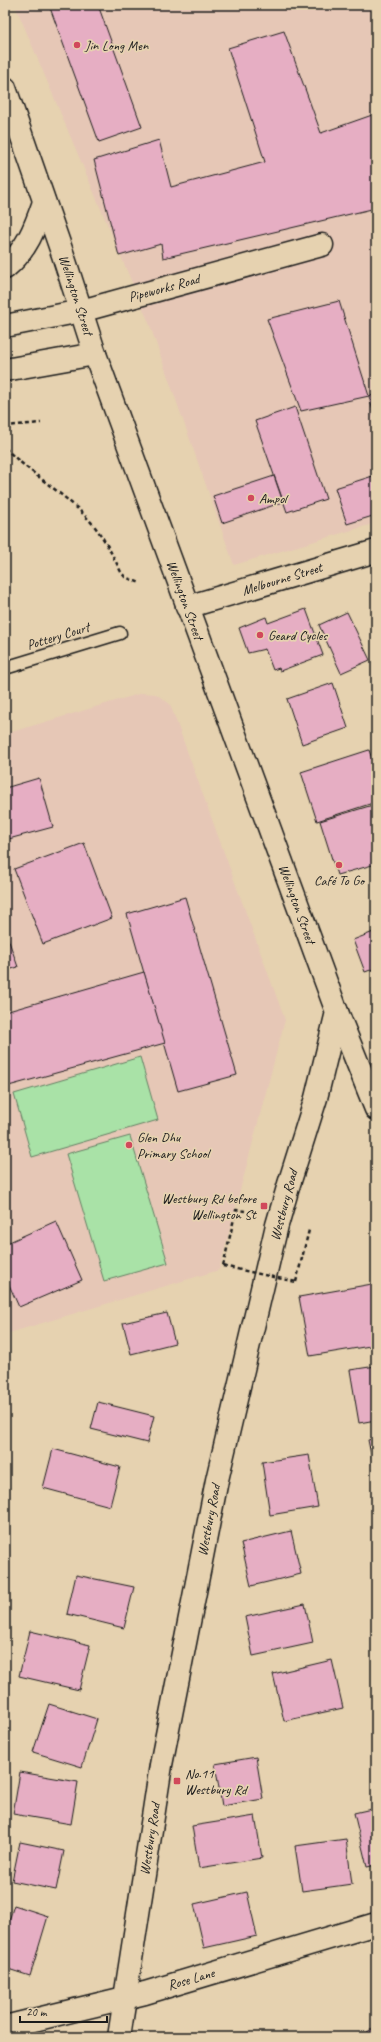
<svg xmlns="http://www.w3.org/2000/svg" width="381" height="2042" font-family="Caveat,sans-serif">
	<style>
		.built { fill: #e6c7b6 }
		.green { fill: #a9e2a7; stroke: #627f62 }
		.building { fill: #e6aec3; stroke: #1c1c1c }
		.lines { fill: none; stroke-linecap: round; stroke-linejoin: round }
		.service-casing { stroke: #1c1c1c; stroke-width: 15 }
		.minor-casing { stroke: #1c1c1c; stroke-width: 25 }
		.secondary-casing { stroke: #1c1c1c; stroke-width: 25 }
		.path { stroke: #1c1c1c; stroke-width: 2.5; stroke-dasharray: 4 3; stroke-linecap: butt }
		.service { stroke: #e6d2b0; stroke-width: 12 }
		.minor { stroke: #e6d2b0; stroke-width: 22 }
		.secondary { stroke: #e6d2b0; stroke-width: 22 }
		.path-bridge { stroke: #1c1c1c; stroke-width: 2.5; stroke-dasharray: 4 3; stroke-linecap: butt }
		.poi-dot { fill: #d1495b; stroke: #e6d2b0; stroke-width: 1.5 }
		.labels { text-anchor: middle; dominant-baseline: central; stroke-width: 3.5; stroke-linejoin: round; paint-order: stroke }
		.poi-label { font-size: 14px; fill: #1c1c1c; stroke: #e6d2b0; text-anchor: start }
		.street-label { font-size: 14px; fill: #1c1c1c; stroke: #e6d2b0 }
	</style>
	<rect width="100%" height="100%" fill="#e6d2b0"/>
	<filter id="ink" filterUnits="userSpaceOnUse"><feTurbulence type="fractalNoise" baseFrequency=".025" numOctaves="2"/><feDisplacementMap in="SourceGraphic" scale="8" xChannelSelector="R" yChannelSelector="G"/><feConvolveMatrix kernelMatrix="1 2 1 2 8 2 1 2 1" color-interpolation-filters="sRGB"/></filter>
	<g filter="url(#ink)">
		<!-- built -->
		<g class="built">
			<polygon points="15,5 376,5 376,523 234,565 149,323"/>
			<polygon points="142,693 156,694 170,704 285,1020 219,1270 9,1333 5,1350 5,734"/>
		</g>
		<!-- green -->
		<g class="green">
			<polygon points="140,1057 158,1120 32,1157 14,1094"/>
			<polygon points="130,1136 168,1263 104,1281 66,1154"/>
		</g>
		<!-- building -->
		<g class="building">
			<polygon points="49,5 98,5 142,127 99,142"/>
			<polygon points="284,31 321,133 375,114 376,208 163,258 161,244 119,256 94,160 159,140 171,187 265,162 228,48"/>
			<polygon points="339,301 369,396 301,411 267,319"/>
			<polygon points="376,394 376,423 369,396"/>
			<polygon points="295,407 326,499 287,512 255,421"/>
			<polygon points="376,475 376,515 347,524 335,488"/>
			<polygon points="274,476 283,502 222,523 213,496"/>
			<polygon points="306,609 323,655 280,671 279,668 273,670 265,649 248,653 239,628 266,617 268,623"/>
			<polygon points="347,612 370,660 341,673 319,625"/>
			<polygon points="333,683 348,728 302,744 287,699"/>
			<polygon points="369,750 376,771 376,802 317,821 301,772"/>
			<polygon points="39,778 53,827 5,840 5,788"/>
			<polygon points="376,804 376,864 337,875 320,821"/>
			<polygon points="84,843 112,918 43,944 14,869"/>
			<polygon points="185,897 237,1075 178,1091 127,914"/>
			<polygon points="5,930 18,967 5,971"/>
			<polygon points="376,931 376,968 365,972 353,940"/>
			<polygon points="144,972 165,1043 5,1087 5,1012"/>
			<polygon points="56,1221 82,1280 19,1307 5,1276 5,1244"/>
			<polygon points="372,1284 376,1306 376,1345 310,1356 299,1297"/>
			<polygon points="167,1313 175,1343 131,1354 123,1323"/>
			<polygon points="376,1366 376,1420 359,1423 350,1370"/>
			<polygon points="98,1402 154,1416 147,1443 91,1429"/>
			<polygon points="376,1438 376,1479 368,1440"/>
			<polygon points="53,1449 120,1467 110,1506 43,1488"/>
			<polygon points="309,1455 318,1507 270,1515 262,1462"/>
			<polygon points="291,1531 301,1574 251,1586 241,1543"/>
			<polygon points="76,1575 134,1587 124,1628 67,1614"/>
			<polygon points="305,1604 313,1643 253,1656 245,1617"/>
			<polygon points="30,1631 90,1645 79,1690 19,1676"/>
			<polygon points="332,1660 343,1708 284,1721 273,1674"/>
			<polygon points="49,1704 97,1719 82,1767 33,1752"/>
			<polygon points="256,1757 263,1799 222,1806 215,1764"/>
			<polygon points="20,1772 78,1782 71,1824 13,1814"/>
			<polygon points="376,1808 376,1865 367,1867 354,1813"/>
			<polygon points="255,1816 262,1858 199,1868 192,1826"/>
			<polygon points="346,1839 352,1884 302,1891 295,1846"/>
			<polygon points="20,1842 64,1851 56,1890 12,1881"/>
			<polygon points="247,1892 257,1936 204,1948 194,1904"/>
			<polygon points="14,1905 48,1916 30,1976 5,1968 5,1926 7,1927"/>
			<polygon points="376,2026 376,2037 360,2037"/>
		</g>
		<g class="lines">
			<!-- service casing -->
			<g class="service-casing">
				<polyline id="service" points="5,668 120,633"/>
			</g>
			<!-- minor casing -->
			<g class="minor-casing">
				<g id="minor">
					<polyline points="81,311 322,245"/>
					<polyline points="187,607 376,551"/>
					<polyline points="5,2027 145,1993 376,1924"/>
				</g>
			</g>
			<!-- secondary casing -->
			<g class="secondary-casing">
				<g id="secondary">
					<polyline points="5,88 63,255 95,354 337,1012 376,1109"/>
					<path d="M5 268C27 250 35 228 44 202"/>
					<polyline points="5,326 81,311"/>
					<polyline points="5,370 95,354"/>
					<polyline points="119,2037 161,1765 217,1480 277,1225 289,1184 316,1098 337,1012"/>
				</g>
			</g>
			<!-- path -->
			<g class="path">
				<polyline points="5,426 41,423"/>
				<path d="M5 448C31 474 64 493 89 520 103 535 112 554 121 572L125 577 140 583"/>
				<polyline points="223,1266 236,1210 245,1211"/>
				<polyline points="296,1282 309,1230"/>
			</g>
			<!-- service -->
			<use href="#service" class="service"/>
			<!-- minor -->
			<use href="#minor" class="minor"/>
			<!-- secondary -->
			<use href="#secondary" class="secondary"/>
			<!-- path-bridge -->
			<polyline class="path-bridge" points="223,1266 296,1282"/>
		</g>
	</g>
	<!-- markers -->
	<g class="poi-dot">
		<circle cx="77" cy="45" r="4"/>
		<circle cx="251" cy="498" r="4"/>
		<circle cx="260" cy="635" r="4"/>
		<circle cx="339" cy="865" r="4"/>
		<circle cx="129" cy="1145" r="4"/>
		<rect x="260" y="1202" width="8" height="8" rx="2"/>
		<rect x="173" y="1777" width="8" height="8" rx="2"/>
	</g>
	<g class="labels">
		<!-- poi labels -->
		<g class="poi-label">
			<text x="85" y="45">Jin Long Men</text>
			<text x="259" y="498">Ampol</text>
			<text x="268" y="635">Geard Cycles</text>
			<text x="339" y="880" text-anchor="middle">Café To Go</text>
			<text x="137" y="1137">Glen Dhu<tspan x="137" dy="16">Primary School</tspan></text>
			<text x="256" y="1198" text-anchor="end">Westbury Rd before<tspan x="256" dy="16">Wellington St</tspan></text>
			<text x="185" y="1773">No.11<tspan x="185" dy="16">Westbury Rd</tspan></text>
		</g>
		<!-- street labels -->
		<g class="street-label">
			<text transform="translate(164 288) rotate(-15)">Pipeworks Road</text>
			<text transform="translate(76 295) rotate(72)">Wellington Street</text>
			<text transform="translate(282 579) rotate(-17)">Melbourne Street</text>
			<text transform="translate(185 600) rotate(70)">Wellington Street</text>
			<text transform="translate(58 636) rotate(-17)">Pottery Court</text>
			<text transform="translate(297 904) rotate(70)">Wellington Street</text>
			<text transform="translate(284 1205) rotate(-75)">Westbury Road</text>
			<text transform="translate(209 1520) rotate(-79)">Westbury Road</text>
			<text transform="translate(150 1839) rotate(-81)">Westbury Road</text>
			<text transform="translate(191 1979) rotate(-16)">Rose Lane</text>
		</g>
	</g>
	<!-- margin -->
	<rect width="381" height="2042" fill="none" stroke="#e6d2b0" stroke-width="20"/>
	<rect x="10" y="10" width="361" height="2022" fill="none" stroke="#1c1c1c" stroke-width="1.5" filter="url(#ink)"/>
	<!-- scale -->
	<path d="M20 2016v6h87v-6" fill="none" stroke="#1c1c1c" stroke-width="2"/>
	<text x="26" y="2016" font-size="12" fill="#1c1c1c" stroke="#e6d2b0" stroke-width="3" paint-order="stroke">20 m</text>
</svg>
